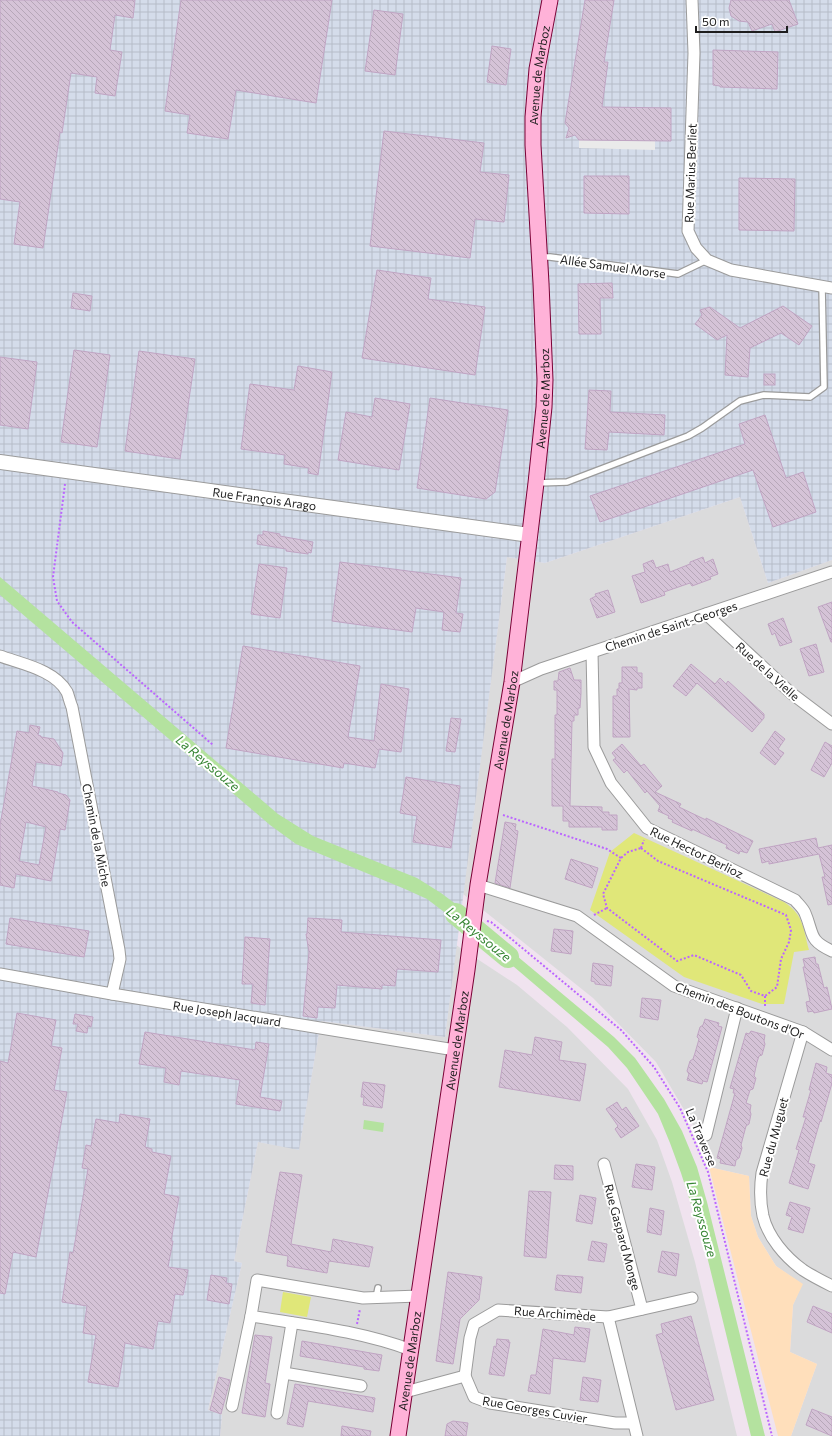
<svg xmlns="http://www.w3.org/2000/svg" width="832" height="1436" font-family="Commissioner,sans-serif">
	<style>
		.residential { fill: #dbdbdc }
		.industrial { fill: url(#industrial-grid) }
		.park { fill: #ffdfbb }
		.pitch { fill: #e0e779 }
		.parking { fill: #eaeaea }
		.water { fill: #b4e29f }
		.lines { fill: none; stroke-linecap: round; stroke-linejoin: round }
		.river { stroke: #b4e29f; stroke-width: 22 }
		.building { fill: url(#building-back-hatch); stroke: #c0a4c3; fill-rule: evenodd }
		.service-casing { stroke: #9b9b9b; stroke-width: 8 }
		.minor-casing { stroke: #9b9b9b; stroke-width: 13 }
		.tertiary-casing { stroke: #9b9b9b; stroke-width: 16 }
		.secondary-casing { stroke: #7a0035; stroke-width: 17 }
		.path { stroke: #bb65ff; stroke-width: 2; stroke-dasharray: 2 2; stroke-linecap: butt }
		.service { stroke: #fff; stroke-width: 5.5 }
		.minor { stroke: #fff; stroke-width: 11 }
		.tertiary { stroke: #fff; stroke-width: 14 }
		.secondary { stroke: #ffb2d8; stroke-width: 15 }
		.labels { text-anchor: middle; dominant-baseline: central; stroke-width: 4; stroke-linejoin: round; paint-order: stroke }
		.street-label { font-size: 12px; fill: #1e1e1e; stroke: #fff }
		.water-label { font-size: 13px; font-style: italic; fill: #368533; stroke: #fff }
	</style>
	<defs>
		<pattern id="industrial-grid" width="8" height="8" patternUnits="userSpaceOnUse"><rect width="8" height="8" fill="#d4dcea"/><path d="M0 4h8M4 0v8" fill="none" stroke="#b6bcc8"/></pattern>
		<pattern id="building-back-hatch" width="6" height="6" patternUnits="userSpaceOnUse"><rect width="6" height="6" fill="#d5c3d7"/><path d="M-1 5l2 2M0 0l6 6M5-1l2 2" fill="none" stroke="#b6a7b8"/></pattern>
	</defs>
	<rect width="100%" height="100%" fill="#f0e3ef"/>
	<!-- residential -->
	<g class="residential">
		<polygon points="740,497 768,583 832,560 832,1436 791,1436 817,1364 790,1352 793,1305 802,1284 776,1266 758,1237 751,1216 749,1176 709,1167 696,1130 656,1062 593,998 463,894 507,557 545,563"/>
		<polygon points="456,945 517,985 567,1027 628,1089 657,1140 672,1182 695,1262 737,1436 220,1436 222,1416 208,1410 242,1263 234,1261 258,1142 299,1149 321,1021 445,1037"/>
	</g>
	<!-- industrial -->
	<polygon class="industrial" points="0,0 832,0 832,560 768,583 740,497 545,563 507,557 445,1037 321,1021 299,1150 258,1142 234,1261 242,1263 208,1410 222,1415 220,1436 0,1436"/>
	<!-- park -->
	<polygon class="park" points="709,1167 749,1176 751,1216 758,1237 776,1266 803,1284 793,1305 790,1352 817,1364 791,1436 778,1436"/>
	<!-- pitch -->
	<g class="pitch">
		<path d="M634 833 784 902C804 915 803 928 809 950L794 952 784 1004H762L684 977 590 910 610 852Z"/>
		<polygon points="283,1292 311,1297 307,1317 280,1312"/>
	</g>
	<!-- parking -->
	<polygon class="parking" points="579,140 655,141 655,150 579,148"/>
	<!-- water -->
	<g class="water">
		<polygon points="0,577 278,814 313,836 417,878 441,893 469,914 468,930 427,899 405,889 296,844 270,825 0,595"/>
		<polygon points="486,930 614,1037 635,1058 664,1099 682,1131 697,1167 707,1202 765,1436 751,1436 705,1248 681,1173 670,1143 658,1114 627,1068 608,1047 485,942"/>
		<polygon points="364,1120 384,1123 383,1132 363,1129"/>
	</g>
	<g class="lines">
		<!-- river -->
		<polyline class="river" points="456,914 508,957"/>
	</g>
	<!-- building -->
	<g class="building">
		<polygon points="0,0 135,0 133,18 115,15 110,50 122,52 115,96 95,93 97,77 71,73 62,133 60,132 43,248 14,244 20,202 0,199"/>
		<polygon points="181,0 332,0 316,103 236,90 228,139 187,133 190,115 165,111"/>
		<polygon points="585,0 614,0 604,62 608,62 602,107 671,108 671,141 579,140 575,135 566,138 569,128 565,123"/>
		<polygon points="731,0 789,0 798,24 775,32 772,24 752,31 748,22 739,21 731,16 729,8"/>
		<polygon points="374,10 403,14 395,75 365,71"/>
		<polygon points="492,46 511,49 506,85 487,82"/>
		<polygon points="713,50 778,52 777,89 720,87 720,86 713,85"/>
		<polygon points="384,131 484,143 480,172 509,175 504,222 475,219 470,258 370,246"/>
		<polygon points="584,176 629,176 629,214 584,213"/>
		<polygon points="739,178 795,179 794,231 739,230"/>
		<polygon points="377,270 431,278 428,299 485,307 475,375 362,358"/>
		<polygon points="612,283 613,298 600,298 601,334 579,334 578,284"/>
		<polygon points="73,293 92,296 90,311 71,308"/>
		<polygon points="783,306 812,326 799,345 781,333 750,348 748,377 725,375 727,335 717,340 695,324 702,315 700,310 710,307 740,328"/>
		<polygon points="74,350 110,355 97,447 61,442"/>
		<polygon points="139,351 195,359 180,459 125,451"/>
		<polygon points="0,357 37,362 28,429 0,425"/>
		<polygon points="298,366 332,372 318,475 308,473 309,468 284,464 285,455 241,449 250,384 294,390"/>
		<rect x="764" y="374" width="11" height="11"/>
		<polygon points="589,390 611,391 610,412 665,415 664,435 609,432 607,450 585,449"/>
		<polygon points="375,398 410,404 399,470 338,460 346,412 372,417"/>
		<polygon points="430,398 508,410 495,492 486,499 417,488"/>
		<polygon points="765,415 786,478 803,472 816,512 773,527 753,470 600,522 590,496 745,444 739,424"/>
		<polygon points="263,531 280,534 280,536 313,542 311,553 308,552 308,554 286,551 286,549 257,544 258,535 263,535"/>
		<polygon points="703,557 705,563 713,559 718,574 710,577 711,579 692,586 690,583 664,592 665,595 641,603 632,576 645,572 643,564 653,560 656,568 668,564 670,572 690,564 690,562"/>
		<polygon points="340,562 461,578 456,613 463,614 460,632 442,630 444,612 416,608 412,632 332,621"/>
		<polygon points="259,564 287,568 280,618 251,614"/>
		<polygon points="608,590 615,612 597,618 590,599 596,596 595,594"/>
		<polygon points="832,602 832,642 831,642 818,607"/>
		<polygon points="783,618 792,642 780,646 775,633 772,635 768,624"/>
		<polygon points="816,644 824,672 809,676 800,649"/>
		<polygon points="243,646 360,666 348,737 374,741 381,684 409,689 401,752 379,749 375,768 344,763 343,768 226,748"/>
		<polygon points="691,664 715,684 720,678 726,684 728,681 764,714 764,718 752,732 697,683 686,696 673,686"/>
		<polygon points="622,667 637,667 637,673 642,673 642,688 637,688 637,690 629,689 630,737 613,737 613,696 617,696 617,689 619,689 619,683 622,683"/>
		<polygon points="570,668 574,680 581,680 581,693 580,708 578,708 578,715 574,715 574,721 572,721 570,806 602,807 602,812 609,812 609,815 617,815 617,830 602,830 602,827 569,827 569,821 563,821 563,806 552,806 552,759 555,759 555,715 557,715 557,690 554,690 554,681 558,681 559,672"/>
		<polygon points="451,718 461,719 455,752 446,751"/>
		<path d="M30 725 40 727 38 735 41 736V737L54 739 63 753 61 766 36 762 32 786 58 792V793L66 795 70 800 65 830 60 829 51 881 16 874 14 888 0 885V825L17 731 29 733ZM26 822 46 827 39 865 19 861Z"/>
		<polygon points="775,731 785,739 778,749 784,753 775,765 760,753"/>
		<polygon points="825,742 832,746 832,763 824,777 811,770"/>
		<polygon points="622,744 641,766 644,764 662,786 655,792 681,804 679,807 706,820 706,818 753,841 747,853 740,851 739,854 726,848 727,845 692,829 692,831 672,822 673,820 668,818 669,816 658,811 660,806 647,791 645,793 627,770 624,773 613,760 616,758 612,753"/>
		<polygon points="406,777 460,786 451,848 413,842 417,816 400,813"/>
		<polygon points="505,822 516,824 515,830 518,831 510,888 495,883"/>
		<polygon points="816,838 818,848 832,845 832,904 828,905 822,877 825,877 819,854 769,864 769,861 762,863 759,849"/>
		<polygon points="571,859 598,868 592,888 565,879"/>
		<polygon points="10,918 89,931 84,957 6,944"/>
		<polygon points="308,918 342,920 341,932 441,940 438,972 397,969 395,986 382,985 382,989 337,985 335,1008 318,1007 317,1018 303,1016 309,952 306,934 307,934"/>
		<polygon points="554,929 573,931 571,954 551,951"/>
		<polygon points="245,937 270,939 265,1005 251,1003 253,984 242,984"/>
		<polygon points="815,957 816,964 818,964 824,988 827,987 832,1009 814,1013 813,1011 808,1012 806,1002 810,1001 803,967 805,967 803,959"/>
		<polygon points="593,963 613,966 611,986 595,984 595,982 591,981"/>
		<polygon points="642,998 661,1000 658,1020 640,1017"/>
		<polygon points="17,1013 56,1020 51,1046 62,1048 54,1090 67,1092 36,1257 13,1252 5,1294 0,1293 0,1061 8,1063"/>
		<polygon points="75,1014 93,1017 91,1027 88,1026 87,1033 76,1031 78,1024 73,1024"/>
		<polygon points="705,1019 719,1023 718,1026 722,1027 707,1082 703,1081 702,1084 687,1080 689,1074 687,1071 690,1061 693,1059 695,1053 699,1039 697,1037 700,1027 703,1025"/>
		<polygon points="751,1031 765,1035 764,1041 765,1044 762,1055 759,1056 757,1062 754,1076 756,1078 753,1089 750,1090 746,1103 751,1105 750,1111 751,1114 749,1124 746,1126 741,1145 742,1148 739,1158 736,1160 735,1166 720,1163 721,1159 717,1158 735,1093 733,1093 734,1089 730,1088 746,1033 749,1034"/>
		<polygon points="145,1032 255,1050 256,1042 269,1044 260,1097 282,1101 280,1111 236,1104 240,1080 181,1071 179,1085 164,1082 166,1068 139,1064"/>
		<polygon points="535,1037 562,1042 559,1060 586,1064 580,1101 499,1087 505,1050 532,1055"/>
		<polygon points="816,1063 827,1067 826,1073 832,1075 832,1083 821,1122 820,1121 808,1163 815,1165 808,1189 789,1183 799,1150 796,1149 806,1117 803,1117 811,1090 809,1090"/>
		<polygon points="363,1082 385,1085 382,1108 363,1105 364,1097 361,1097"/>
		<polygon points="617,1102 622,1110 626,1107 639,1126 621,1138 615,1129 618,1126 606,1109"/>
		<polygon points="120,1114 150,1119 145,1147 152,1149 152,1152 171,1156 164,1194 179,1197 171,1241 173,1241 168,1267 188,1270 183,1295 175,1294 170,1323 158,1321 153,1349 125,1343 118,1387 88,1382 96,1335 83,1333 87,1306 62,1302 70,1252 73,1253 88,1169 82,1168 86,1145 91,1146 96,1119 119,1123"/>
		<polygon points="636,1164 655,1167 652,1190 632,1187"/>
		<polygon points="555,1165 573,1166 573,1180 554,1179"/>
		<polygon points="280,1172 302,1175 291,1244 331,1252 333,1239 373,1247 369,1267 329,1261 327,1273 287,1266 288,1256 266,1252"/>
		<polygon points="529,1191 551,1192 546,1258 524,1256"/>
		<polygon points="580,1195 596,1198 592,1224 576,1221"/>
		<polygon points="790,1202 810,1208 803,1233 788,1229 792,1217 786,1215"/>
		<polygon points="650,1208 664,1211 661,1235 647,1232"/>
		<polygon points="592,1241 607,1244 604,1262 588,1260"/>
		<polygon points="662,1251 679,1254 676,1276 658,1272"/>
		<polygon points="448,1272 482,1277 479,1300 460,1319 453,1364 436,1361"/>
		<polygon points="211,1275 227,1278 226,1283 232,1284 229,1304 207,1300"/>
		<polygon points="557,1275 583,1277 581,1293 555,1290"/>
		<polygon points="813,1306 832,1314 832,1333 807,1322"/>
		<polygon points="691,1316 714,1400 676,1410 656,1335 663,1333 661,1324"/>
		<polygon points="575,1327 590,1329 585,1362 553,1358 550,1394 528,1391 531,1375 536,1375 543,1329 574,1335"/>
		<polygon points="255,1335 272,1337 265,1383 270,1384 265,1417 242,1413"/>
		<polygon points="497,1339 509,1340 508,1342 510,1342 504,1376 489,1374 494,1346 496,1347"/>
		<polygon points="302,1341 382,1355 379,1371 364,1369 364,1367 300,1356"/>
		<polygon points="219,1377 230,1380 221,1414 210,1410"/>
		<polygon points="583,1377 601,1380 598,1402 580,1400"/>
		<polygon points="295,1384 375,1398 373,1412 308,1401 303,1427 287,1424"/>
		<polygon points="812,1409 832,1417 832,1436 806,1425"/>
		<polygon points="453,1421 468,1423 466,1436 445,1436 447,1424"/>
		<polygon points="342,1426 371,1431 370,1436 341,1436"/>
	</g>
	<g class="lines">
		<!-- service casing -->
		<g class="service-casing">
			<g id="service">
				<polyline points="540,257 550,257 678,274 707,260"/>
				<polyline points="536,483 567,482 688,436 702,428 740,401 764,395 810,397 824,387 822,286"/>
				<polyline points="376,1298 378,1288"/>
			</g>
		</g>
		<!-- minor casing -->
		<g class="minor-casing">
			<g id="minor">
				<polyline points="692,0 694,53 688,231 696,248 707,260 731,270 832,288"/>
				<polyline points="706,614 791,693 832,724"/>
				<path d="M592 652 594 747 611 783 647 828 795 900C798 904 803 908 805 913 814 934 808 940 832 951"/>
				<path d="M0 656C22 664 55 670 67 692 69 697 70 703 72 707L119 950 120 959 112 994"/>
				<polyline points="512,682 541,669 832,572"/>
				<polyline points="478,885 577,916 674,986 803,1032 832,1050"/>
				<polyline points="0,974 112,994 455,1050"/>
				<path d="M803 1032 762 1173C760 1187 760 1202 763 1216 768 1237 785 1257 803 1270 812 1276 822 1281 832 1286"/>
				<polyline points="706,1135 737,1008"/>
				<polyline points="604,1164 642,1309"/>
				<polyline points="608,1317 637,1436"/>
				<path d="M411 1350C360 1331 305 1325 251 1316L257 1280 363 1298 419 1296"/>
				<polyline points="284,1373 361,1386"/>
				<polyline points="465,1376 470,1338 474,1324 498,1310 608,1317 692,1298"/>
				<polyline points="405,1392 465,1376 474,1397 490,1403 615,1423 633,1423"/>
				<polyline points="232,1406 251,1316"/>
				<polyline points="277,1413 292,1323"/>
			</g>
		</g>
		<!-- tertiary casing -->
		<g class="tertiary-casing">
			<g id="tertiary">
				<path id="s1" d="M0 462 530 535"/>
			</g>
		</g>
		<!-- secondary casing -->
		<g class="secondary-casing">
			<g id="secondary">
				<path id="s2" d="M398 1436 467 970 478 885 512 682 536 483 544 407 545 380 541 283 533 145V117L537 69 550 0"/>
			</g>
		</g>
		<!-- path -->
		<g class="path">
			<polyline points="65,484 53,577 57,601 72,622 213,745"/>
			<polyline points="503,815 607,849 621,858"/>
			<polygon points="641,848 658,861 786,915 791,930 789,942 781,959 777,987 765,996 751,991 741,975 694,955 677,961 607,908 603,894 621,858 628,852"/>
			<polyline points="641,848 644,840"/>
			<polyline points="594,915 607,908"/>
			<polyline points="487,921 491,922 621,1030 654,1067 680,1108 708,1172 772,1436"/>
			<polyline points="765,996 765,1006"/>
			<polyline points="357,1324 360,1309"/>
		</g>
		<!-- service -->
		<use href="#service" class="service"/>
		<!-- minor -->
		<use href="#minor" class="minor"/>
		<!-- tertiary -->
		<use href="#tertiary" class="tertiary"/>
		<!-- secondary -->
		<use href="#secondary" class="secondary"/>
	</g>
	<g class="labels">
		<!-- street labels -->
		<g class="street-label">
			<text stroke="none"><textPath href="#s2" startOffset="1372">Avenue de Marboz</textPath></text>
			<text transform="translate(690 173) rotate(-88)">Rue Marius Berliet</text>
			<text transform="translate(613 266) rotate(8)">Allée Samuel Morse</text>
			<text stroke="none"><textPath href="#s2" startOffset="1048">Avenue de Marboz</textPath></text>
			<text stroke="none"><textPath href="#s1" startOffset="267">Rue François Arago</textPath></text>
			<text transform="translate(671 626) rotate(-18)">Chemin de Saint-Georges</text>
			<text transform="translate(768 671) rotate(42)">Rue de la Vielle</text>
			<text stroke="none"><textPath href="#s2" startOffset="724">Avenue de Marboz</textPath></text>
			<text transform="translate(97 835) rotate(79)">Chemin de la Miche</text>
			<text transform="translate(697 852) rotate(26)">Rue Hector Berlioz</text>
			<text transform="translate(740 1010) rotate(21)">Chemin des Boutons d'Or</text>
			<text transform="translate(227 1013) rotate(9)">Rue Joseph Jacquard</text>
			<text stroke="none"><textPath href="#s2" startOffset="400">Avenue de Marboz</textPath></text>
			<text transform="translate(702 1137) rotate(67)">La Traverse</text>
			<text transform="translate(773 1137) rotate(-75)">Rue du Muguet</text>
			<text transform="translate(623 1237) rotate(75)">Rue Gaspard Monge</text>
			<text transform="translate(555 1313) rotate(4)">Rue Archimède</text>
			<text stroke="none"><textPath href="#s2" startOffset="76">Avenue de Marboz</textPath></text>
			<text transform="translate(535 1409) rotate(10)">Rue Georges Cuvier</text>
		</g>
		<!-- water labels -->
		<g class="water-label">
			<text transform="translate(208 763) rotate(40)">La Reyssouze</text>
			<text transform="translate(479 934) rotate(39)">La Reyssouze</text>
			<text transform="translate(702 1219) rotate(74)">La Reyssouze</text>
		</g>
	</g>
	<!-- scale -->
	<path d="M696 26v6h91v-6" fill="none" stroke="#1e1e1e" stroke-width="2"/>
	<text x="702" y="26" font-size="12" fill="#1e1e1e" stroke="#ffffff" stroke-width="3" paint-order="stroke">50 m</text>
</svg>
